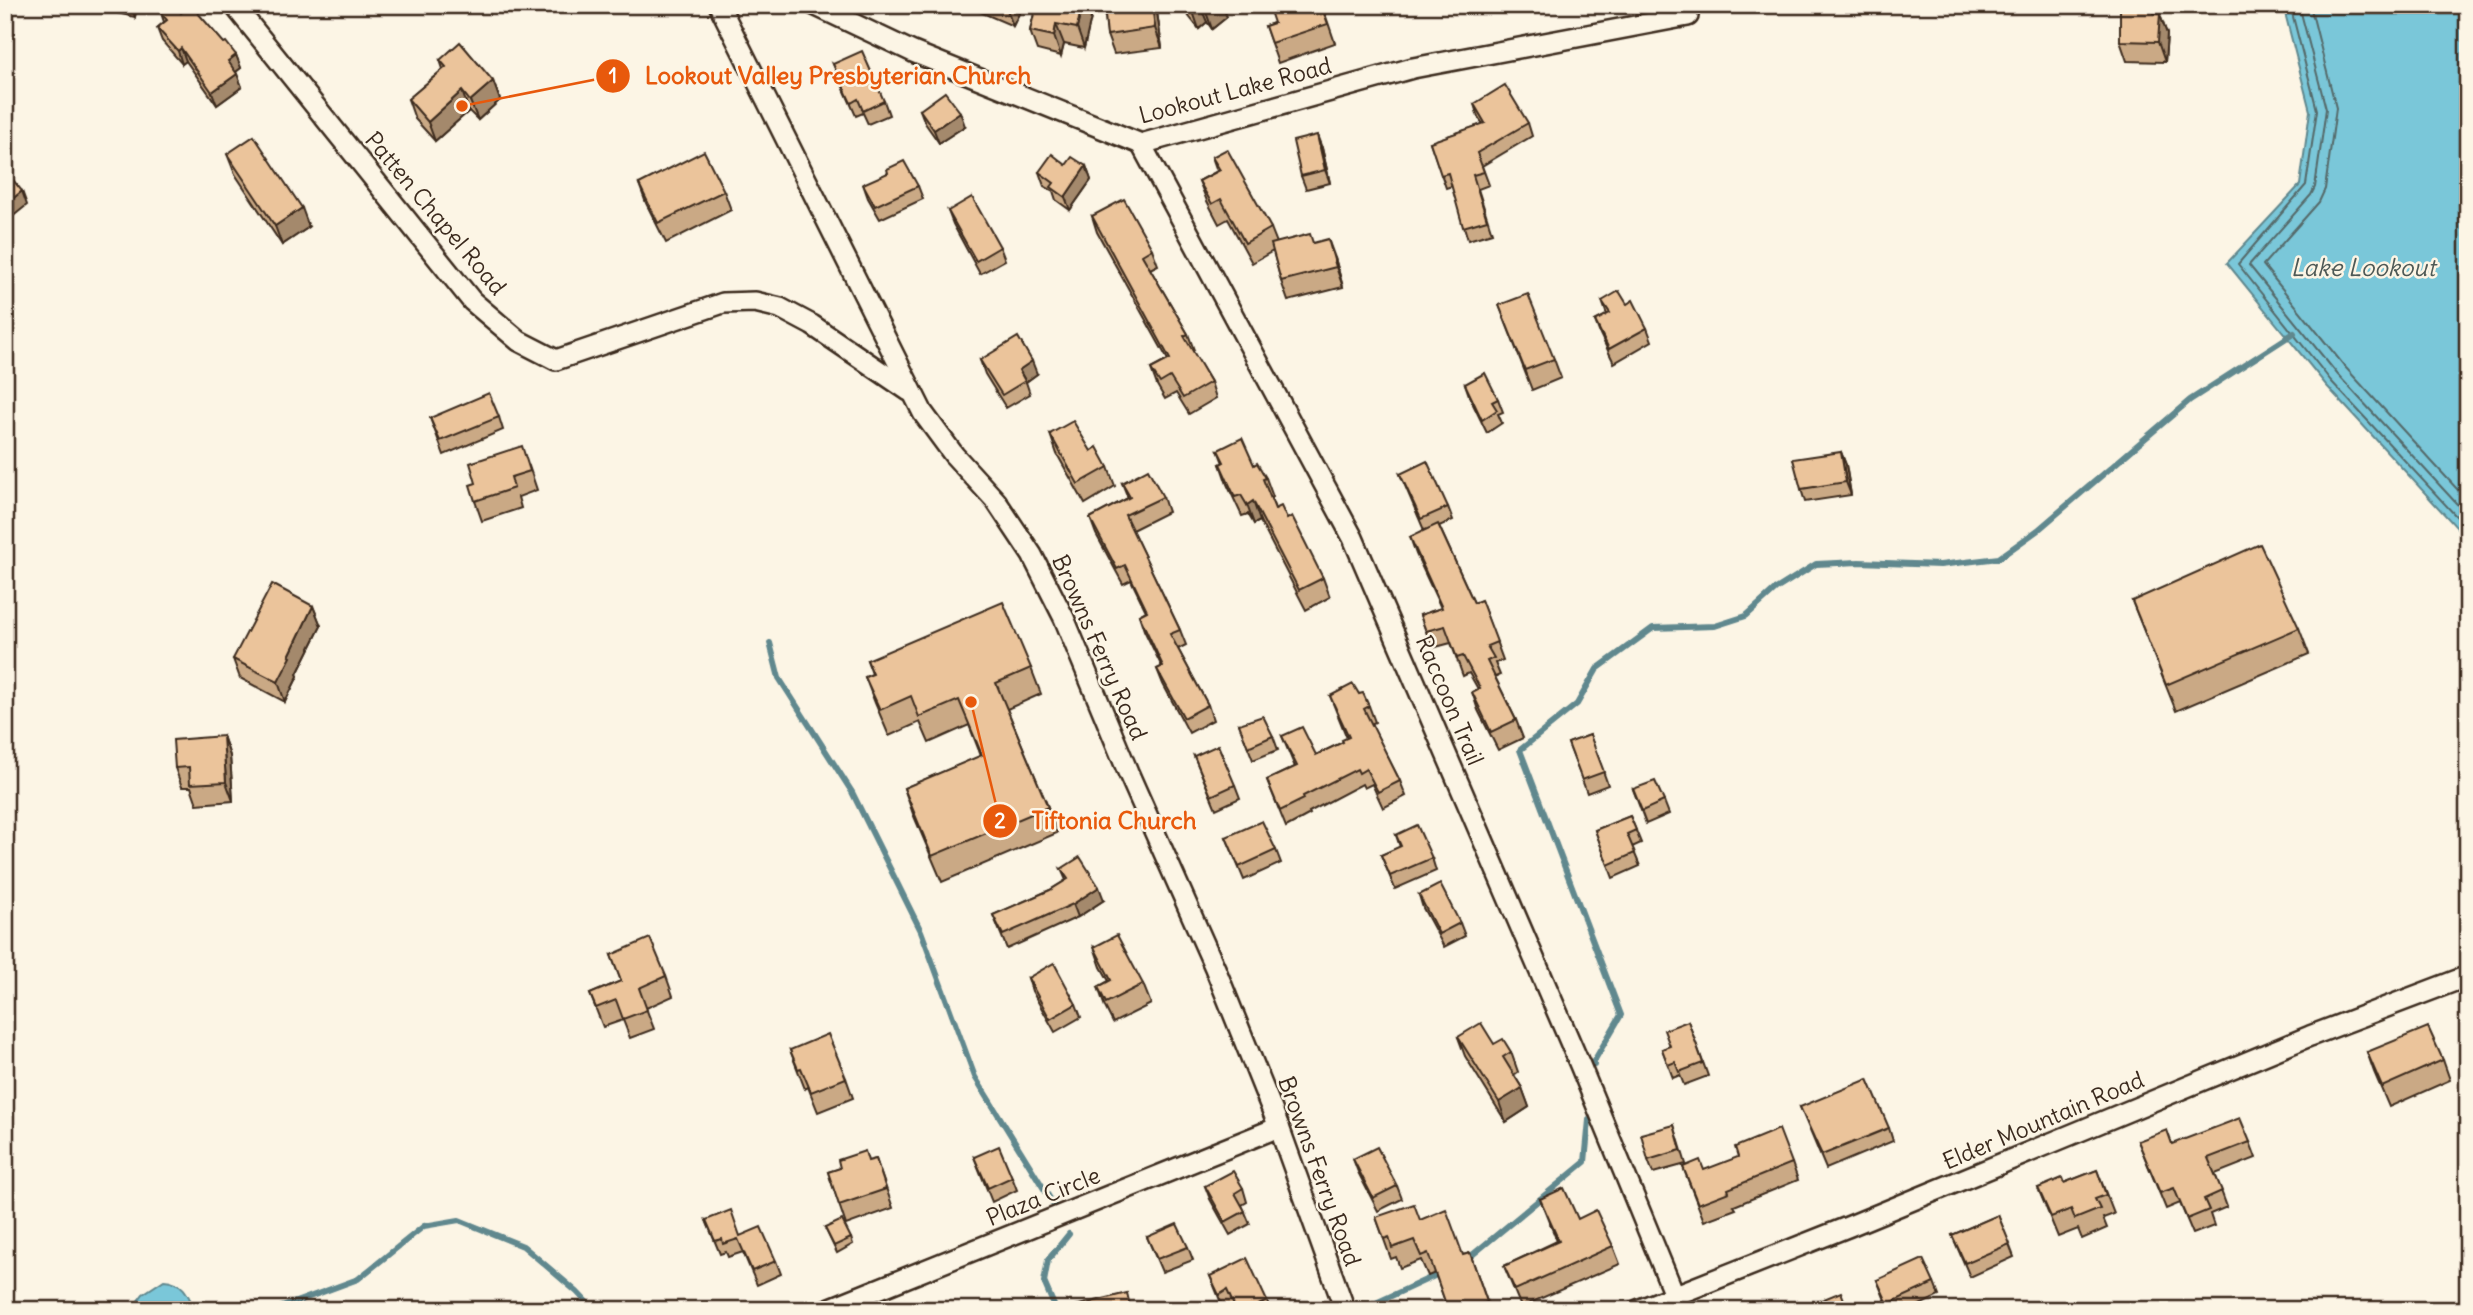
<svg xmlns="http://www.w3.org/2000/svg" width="2473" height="1315" font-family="Delius,sans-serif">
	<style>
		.water { fill: #7ac7d9; stroke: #61888e; stroke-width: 2 }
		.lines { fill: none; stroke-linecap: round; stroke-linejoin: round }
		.shore { stroke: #546969; stroke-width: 2 }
		.stream { stroke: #61888e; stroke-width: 6 }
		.minor-casing { stroke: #3b2a1e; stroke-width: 24 }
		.minor { stroke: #fcf5e5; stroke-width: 19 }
		.wall { fill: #caa985; stroke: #3b2a1e; stroke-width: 2 }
		.shaded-wall { fill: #a4896c; stroke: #3b2a1e; stroke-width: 2 }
		.building { fill: #ebc49b; stroke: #3b2a1e; stroke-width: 2 }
		.labels { text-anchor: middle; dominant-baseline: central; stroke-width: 5; stroke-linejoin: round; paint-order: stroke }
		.street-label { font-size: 23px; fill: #3b2a1e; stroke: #fcf5e5 }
		.water-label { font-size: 24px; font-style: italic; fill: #4e5956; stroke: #fcf5e5 }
		.leader { fill: none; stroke: #e8590c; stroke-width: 2.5 }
		.callout-dot { fill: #e8590c; stroke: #fcf5e5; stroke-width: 2.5 }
		.mark-label { font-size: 21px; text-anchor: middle; font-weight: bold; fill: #fff }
		.callout-label { font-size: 24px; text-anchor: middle; font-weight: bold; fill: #e8590c; stroke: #fcf5e5; stroke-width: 5; stroke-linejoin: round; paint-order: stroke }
	</style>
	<rect width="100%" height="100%" fill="#fcf5e5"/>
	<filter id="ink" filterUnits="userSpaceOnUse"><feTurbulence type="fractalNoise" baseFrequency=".0143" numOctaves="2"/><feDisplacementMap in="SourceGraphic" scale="14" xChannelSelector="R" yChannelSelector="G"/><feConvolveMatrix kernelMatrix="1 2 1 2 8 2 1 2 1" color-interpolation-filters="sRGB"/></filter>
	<g filter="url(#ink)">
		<!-- water -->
		<g class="water">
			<polygon points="2283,5 2468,5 2468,540 2326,385 2227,263 2300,185 2310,111"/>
			<path d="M164 1280C183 1281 188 1294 195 1310H131L143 1294Z"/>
		</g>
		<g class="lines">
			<!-- shore -->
			<g class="shore">
				<polyline points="2290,5 2317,110 2306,185 2238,264 2331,381 2468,529"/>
				<polyline points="2299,5 2326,109 2315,187 2311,195 2249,265 2338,375 2468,516"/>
				<polyline points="2310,5 2336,108 2325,189 2319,202 2263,265 2346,368 2468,501"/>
			</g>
			<!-- stream -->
			<g class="stream">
				<polyline points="770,643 779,678 852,792 921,931 975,1077 1057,1210"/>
				<polyline points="1594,1065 1594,1061 1621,1015 1520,750 1577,704 1597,669 1653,628 1715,626 1746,616 1776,589 1816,564 1859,562 1940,565 1999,558 2038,530 2190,400 2294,333"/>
				<polyline points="1465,1261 1585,1162 1589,1120"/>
				<polyline points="1363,1309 1443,1272"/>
				<polyline points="274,1310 358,1279 424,1226 459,1220 523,1246 577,1292 594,1310"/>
				<polyline points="1056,1310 1044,1282 1048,1260 1069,1234"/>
			</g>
			<!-- minor casing -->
			<g class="minor-casing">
				<g id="minor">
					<polyline points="234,5 472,301 519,341 556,360 723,303 755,302 780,308 812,325 909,391"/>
					<polyline points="719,5 923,413 954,455 996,501 1032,555 1064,618 1128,772 1215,968 1279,1127 1345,1310"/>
					<polyline points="814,5 913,52 1141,144 1413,68 1688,16"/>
					<polyline points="1141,144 1353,538 1580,1065 1674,1294"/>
					<polyline points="826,1310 1279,1127"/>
					<polyline points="1638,1310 1850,1226 2310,1036 2468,976"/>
				</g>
			</g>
			<!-- minor -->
			<use href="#minor" class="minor"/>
		</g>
		<!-- wall -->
		<g class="wall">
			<polygon points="81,5 137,5 135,17"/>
			<polygon points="964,5 1023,5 1013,26"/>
			<polygon points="1036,5 1094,5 1084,48 1064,44 1061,56 1037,50 1030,31"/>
			<polygon points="1104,5 1156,5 1162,48 1114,54 1107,35"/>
			<polygon points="1180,5 1230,5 1224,10 1227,17 1212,29 1207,22 1199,29"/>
			<polygon points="1322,5 1335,43 1278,63 1265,26"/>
			<polygon points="2160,8 2160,15 2167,34 2165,62 2127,61 2120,41"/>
			<polygon points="161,13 181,13 224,43 236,55 241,68 236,72 242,87 217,105 186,61 182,64 162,41 157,28 164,22"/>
			<polygon points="440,60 493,81 500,100 478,120 469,111 435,141 415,119 408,99 443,69"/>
			<polygon points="833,64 884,101 889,115 868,124 863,113 856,116"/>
			<polygon points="1474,104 1528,123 1532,136 1482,166 1489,185 1478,189 1492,233 1468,240 1452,186 1446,188 1430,142 1483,124 1478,117"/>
			<polygon points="920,110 965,126 939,143 925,123"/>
			<polygon points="1322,148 1330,183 1306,189 1301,176"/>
			<polygon points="227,154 309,227 282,245 235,174"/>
			<polygon points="1212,157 1271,228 1277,243 1313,243 1335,258 1343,287 1288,301 1281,281 1273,251 1252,263 1228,219 1219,224 1207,201 1199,181 1217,171"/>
			<polygon points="1066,165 1086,166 1091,180 1070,210 1056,200 1053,191 1044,186 1039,172"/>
			<polygon points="639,184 724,191 731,210 666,243 646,203"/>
			<polygon points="863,184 918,186 923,199 880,219 868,198"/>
			<polygon points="948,211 1000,247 1005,260 980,274 953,224"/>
			<polygon points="1092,216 1152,249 1158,265 1150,269 1188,334 1194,350 1192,351 1211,382 1216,398 1189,414 1176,393 1165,399 1157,385 1151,369 1168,360 1097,232"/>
			<polygon points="1602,301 1627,304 1647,328 1652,341 1614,363 1600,334 1595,321 1607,315"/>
			<polygon points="1499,305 1554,359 1561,378 1532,390"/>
			<polygon points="980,360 1037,374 1026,382 1030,394 1006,408 985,374"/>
			<polygon points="1465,384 1498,399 1503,412 1498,414 1502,423 1487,433 1470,398"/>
			<polygon points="499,417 503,430 444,455 430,418"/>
			<polygon points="1050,434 1091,451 1108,467 1115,486 1085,504 1057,454"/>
			<polygon points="1218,450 1254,465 1266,478 1273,497 1271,498 1275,509 1287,519 1323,578 1330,597 1306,610 1260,521 1254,524 1248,514 1242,516 1227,484 1220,464 1223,463"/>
			<polygon points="1841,452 1846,465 1851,495 1805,502 1801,489"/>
			<polygon points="529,466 537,490 518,497 521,508 482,521 475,501"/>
			<polygon points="1400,474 1448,507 1453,520 1439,526 1474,603 1481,600 1503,660 1495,663 1500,675 1495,677 1516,720 1523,738 1498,750 1478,710 1472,692 1478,689 1469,673 1463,676 1451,643 1432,648 1420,615 1441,608 1416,554 1410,537 1424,530"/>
			<polygon points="1122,483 1163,497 1168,512 1132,530 1180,630 1186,645 1178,649 1208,705 1213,720 1189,733 1163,684 1157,669 1162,667 1144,630 1139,615 1146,611 1131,580 1123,584 1096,534 1090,518 1128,498"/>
			<polygon points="2132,601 2299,628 2309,654 2176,711"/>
			<polygon points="313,606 321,626 297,674 298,676 285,702 240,678 233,659"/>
			<polygon points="867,660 1031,668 1041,694 1007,709 1048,807 1057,833 942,882 913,814 904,788 981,756 969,725 929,743 920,722 889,736 875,703 865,677 872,674"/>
			<polygon points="1359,694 1369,706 1375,722 1371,724 1400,781 1406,796 1383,808 1372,784 1364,788 1362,784 1309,812 1310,814 1286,827 1267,780 1295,767 1282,736 1316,755 1343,742 1347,738 1330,696"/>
			<polygon points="1239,724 1273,736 1278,750 1253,760"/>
			<polygon points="1590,735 1608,785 1587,793 1568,743"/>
			<polygon points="223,736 230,756 233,801 197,804 191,787 182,787 175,768"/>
			<polygon points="1194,756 1235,785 1240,798 1216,809"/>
			<polygon points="1633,789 1664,801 1669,814 1646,824"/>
			<polygon points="1630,816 1641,843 1632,847 1640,866 1613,878 1595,830"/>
			<polygon points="1396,835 1432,858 1436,871 1395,889 1381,855 1400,847"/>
			<polygon points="1226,837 1276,850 1281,863 1244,880"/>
			<polygon points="1061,869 1104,900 1078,917 1007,949 993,915 1050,890 1066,880"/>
			<polygon points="1419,895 1460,923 1465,936 1444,947 1423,908"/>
			<polygon points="1094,947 1143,984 1151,1004 1113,1023 1105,1007 1098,987 1109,981 1101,967"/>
			<polygon points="611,955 666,976 673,996 646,1008 654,1029 630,1038 623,1020 603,1027 590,994 621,981"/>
			<polygon points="1028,978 1076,1004 1081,1017 1055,1032 1032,991"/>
			<polygon points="1688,1021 1708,1076 1684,1085 1680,1075 1673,1078 1662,1049 1670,1046"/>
			<polygon points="1458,1037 1494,1044 1511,1052 1518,1072 1514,1075 1522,1088 1529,1107 1506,1122 1465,1056"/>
			<polygon points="790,1050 846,1078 853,1098 818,1112 808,1087 805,1089"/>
			<polygon points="2367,1052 2443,1060 2450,1080 2389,1107 2374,1072"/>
			<polygon points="1800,1107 1889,1128 1893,1141 1826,1169"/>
			<polygon points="1674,1125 1686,1164 1653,1173 1648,1160"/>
			<polygon points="2138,1141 2172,1144 2250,1142 2256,1158 2215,1174 2227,1207 2210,1214 2214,1226 2193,1234 2180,1203 2166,1209"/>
			<polygon points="974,1157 1012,1177 1017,1190 992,1202"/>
			<polygon points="876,1159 893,1208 846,1225 828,1172"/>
			<polygon points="1353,1159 1397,1186 1402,1199 1378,1211 1358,1172"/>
			<polygon points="1792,1163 1798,1180 1734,1206 1736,1209 1704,1221 1683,1167 1704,1170"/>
			<polygon points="2097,1170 2114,1214 2103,1218 2107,1228 2082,1239 2078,1229 2058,1237 2038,1188 2064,1183"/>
			<polygon points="1205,1186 1243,1188 1247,1202 1242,1205 1250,1224 1230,1235 1210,1199"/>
			<polygon points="1540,1199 1578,1219 1613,1246 1620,1264 1521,1307 1504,1266 1557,1241"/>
			<polygon points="1998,1215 2014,1257 1970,1277 1952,1235"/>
			<polygon points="1376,1217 1420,1220 1463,1255 1470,1253 1490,1310 1448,1310 1435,1273 1428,1276 1421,1260 1400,1268 1396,1257 1391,1259"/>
			<polygon points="706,1220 740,1236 776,1261 781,1274 757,1285 743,1252 728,1257 726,1252 720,1254"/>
			<polygon points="825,1228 851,1238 853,1244 837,1253"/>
			<polygon points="1147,1237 1188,1247 1193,1260 1162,1272"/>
			<polygon points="1210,1276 1267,1301 1270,1310 1224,1310"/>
			<polygon points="1877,1280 1934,1283 1939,1296 1909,1310 1889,1310"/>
		</g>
		<!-- shaded-wall -->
		<g class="shaded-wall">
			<polygon points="130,5 137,5 135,17"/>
			<polygon points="1007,5 1023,5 1013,26 1006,7"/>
			<polygon points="1082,5 1094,5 1084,48 1077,28"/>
			<polygon points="1152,5 1156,5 1162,48 1155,28"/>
			<polygon points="1197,5 1200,5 1207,22 1199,29 1192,9"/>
			<polygon points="1209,5 1230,5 1224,10 1227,17 1212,29 1205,9"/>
			<polygon points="2153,5 2159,5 2160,15 2167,34 2165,62 2158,42 2153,13"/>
			<polygon points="1056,24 1064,44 1061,56 1054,36"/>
			<polygon points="181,48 186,61 182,64 178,51"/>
			<polygon points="236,55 241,68 233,74 228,61"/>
			<polygon points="237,74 242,87 217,105 212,92"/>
			<polygon points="493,81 500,100 478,120 470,101"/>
			<polygon points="462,91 469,111 435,141 428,122"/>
			<polygon points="960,112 965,126 939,143 934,130"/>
			<polygon points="1317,135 1322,148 1330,183 1325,170"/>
			<polygon points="1086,166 1091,180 1070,210 1065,197"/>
			<polygon points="22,191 27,205 6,222 5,205"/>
			<polygon points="302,208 309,227 282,245 275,226"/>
			<polygon points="1328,239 1335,258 1343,287 1336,267"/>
			<polygon points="1032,361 1037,374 1026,382 1019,370"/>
			<polygon points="1841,452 1846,465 1851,495 1846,482"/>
			<polygon points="1253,501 1260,521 1254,524 1247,505"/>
			<polygon points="313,606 321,626 297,674 298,676 285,702 278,682 289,656"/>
			<polygon points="223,736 230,756 233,801 226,782"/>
			<polygon points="1099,887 1104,900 1078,917 1073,904"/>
			<polygon points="1522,1088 1529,1107 1506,1122 1499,1102"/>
		</g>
		<!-- building -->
		<g class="building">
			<polygon points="171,5 175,5 181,13 191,5 224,43 226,42 236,55 228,61 237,74 212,92 181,48 178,51 157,28 167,20 161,13"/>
			<polygon points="1036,5 1082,5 1077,28 1056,24 1054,36 1030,31"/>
			<polygon points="1104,5 1152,5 1155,28 1107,35"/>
			<polygon points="1201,5 1209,5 1205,9"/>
			<polygon points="1268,5 1321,5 1328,24 1271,43 1265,26 1274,23"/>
			<polygon points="2120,5 2153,5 2153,13 2160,14 2158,42 2120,41"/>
			<polygon points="460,42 493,81 470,101 462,91 428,122 408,99 446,67 440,60"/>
			<polygon points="862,51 884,101 863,111 858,99 851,103 833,64"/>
			<polygon points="1505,85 1528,123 1477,153 1484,172 1473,175 1487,220 1463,227 1448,173 1441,175 1430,142 1485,123 1474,104"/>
			<polygon points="945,92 960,112 934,130 920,110"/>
			<polygon points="1317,135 1325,170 1301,176 1293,141"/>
			<polygon points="254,136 302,208 275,226 227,154"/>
			<polygon points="1227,149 1271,228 1245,243 1221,199 1212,204 1199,181 1220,170 1212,157"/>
			<polygon points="704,151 724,191 658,223 639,184"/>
			<polygon points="1052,154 1066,165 1072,157 1086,166 1065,197 1051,187 1054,183 1039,172"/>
			<polygon points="904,161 918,186 875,206 863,184 888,173 887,169"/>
			<polygon points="5,170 22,191 5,205"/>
			<polygon points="972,197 1000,247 976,261 948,211"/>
			<polygon points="1124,199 1152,249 1142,255 1188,334 1184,336 1211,382 1183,398 1170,377 1160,383 1151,369 1170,359 1092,216"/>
			<polygon points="1310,234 1313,243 1328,239 1336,267 1281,281 1271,244"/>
			<polygon points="1619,291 1627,304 1633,300 1647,328 1609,349 1595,321 1610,313 1602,301"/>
			<polygon points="1528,294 1554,359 1525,370 1499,305"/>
			<polygon points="1018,337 1032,361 1019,370 1025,381 1002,395 980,360"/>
			<polygon points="1485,373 1498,399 1492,402 1497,410 1482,420 1465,384"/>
			<polygon points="489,393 499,417 440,441 430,418"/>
			<polygon points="1073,421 1091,451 1097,447 1108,467 1078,484 1050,434"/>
			<polygon points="1242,438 1254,465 1257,463 1266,478 1263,479 1275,509 1281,506 1287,519 1292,516 1323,578 1299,590 1253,501 1247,505 1241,495 1235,497 1220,464 1224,462 1218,450"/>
			<polygon points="522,446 530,471 511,477 514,488 475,501 470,485 476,483 470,463"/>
			<polygon points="1841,452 1846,482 1801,489 1793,459"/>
			<polygon points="1427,461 1448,507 1421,519 1400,474"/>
			<polygon points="1148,469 1163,497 1125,515 1180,630 1170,634 1208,705 1184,718 1157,669 1163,666 1139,615 1147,611 1125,565 1117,569 1090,518 1130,497 1122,483"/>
			<polygon points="1438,524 1474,603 1481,600 1497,642 1487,646 1494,658 1487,661 1516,720 1491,732 1472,692 1480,688 1463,656 1457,658 1445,626 1426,631 1420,615 1442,608 1410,537"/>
			<polygon points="2260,544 2299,628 2166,685 2132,601"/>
			<polygon points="272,584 313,606 289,656 291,657 278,682 233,659"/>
			<polygon points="1003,602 1031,668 996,683 1048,807 932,856 904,788 982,755 959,700 919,717 911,696 880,710 865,677 873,674 867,660"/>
			<polygon points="1353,684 1359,694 1363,693 1369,706 1364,709 1400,781 1378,792 1366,769 1359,773 1357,769 1303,796 1304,799 1280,811 1267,780 1297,766 1282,736 1302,727 1316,755 1343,742 1342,740 1349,737 1330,696"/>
			<polygon points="1263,716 1273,736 1248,747 1239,724"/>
			<polygon points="1590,735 1604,772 1582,780 1568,743"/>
			<polygon points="223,736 226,782 190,784 189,767 175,768 173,740"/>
			<polygon points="1218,745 1235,785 1211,796 1194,756"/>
			<polygon points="1655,781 1664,801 1642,811 1633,789"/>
			<polygon points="1630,816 1636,830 1627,834 1635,853 1608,865 1595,830"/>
			<polygon points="1262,821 1276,850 1239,867 1226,837"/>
			<polygon points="1417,825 1432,858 1390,876 1381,855 1401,846 1396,835"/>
			<polygon points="1080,857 1099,887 1073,904 1003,935 993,915 1050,890 1068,879 1061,869"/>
			<polygon points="1440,884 1460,923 1439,934 1419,895"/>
			<polygon points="1117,935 1143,984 1106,1003 1098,987 1111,980 1094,947"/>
			<polygon points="650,938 666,976 639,988 647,1010 623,1019 616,1000 596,1008 590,994 621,981 611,955"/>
			<polygon points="1054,963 1076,1004 1050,1019 1028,978"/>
			<polygon points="1688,1021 1703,1063 1679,1072 1675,1062 1668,1065 1662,1049 1670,1046 1664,1030"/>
			<polygon points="1481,1023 1494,1044 1503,1039 1511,1052 1503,1057 1522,1088 1499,1102 1458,1037"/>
			<polygon points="2428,1027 2443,1060 2382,1087 2367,1052"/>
			<polygon points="828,1034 846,1078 811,1092 801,1068 798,1069 790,1050"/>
			<polygon points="1868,1079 1889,1128 1822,1155 1800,1107"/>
			<polygon points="2240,1118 2250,1142 2208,1158 2222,1191 2204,1199 2209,1210 2187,1219 2174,1188 2160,1193 2138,1141 2167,1130 2172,1144"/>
			<polygon points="1674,1125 1681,1150 1648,1160 1641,1134"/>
			<polygon points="1779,1129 1792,1163 1728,1189 1729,1192 1698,1204 1683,1167 1700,1160 1704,1170 1738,1157 1735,1147"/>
			<polygon points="999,1146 1012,1177 988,1188 974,1157"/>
			<polygon points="1377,1147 1397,1186 1373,1198 1353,1159"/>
			<polygon points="865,1151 868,1161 876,1159 886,1189 839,1205 828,1172 840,1168 838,1160"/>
			<polygon points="2097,1170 2106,1195 2095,1199 2100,1209 2075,1219 2071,1209 2051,1217 2038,1188 2062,1178 2064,1183"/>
			<polygon points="1233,1171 1243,1188 1235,1193 1245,1211 1225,1222 1205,1186"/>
			<polygon points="1564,1188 1578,1219 1596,1210 1613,1246 1515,1290 1504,1266 1559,1241 1540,1199"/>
			<polygon points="2468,1195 2468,1207 2464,1197"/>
			<polygon points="1414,1204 1420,1220 1446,1209 1463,1255 1470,1253 1487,1302 1464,1310 1448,1310 1428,1253 1421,1256 1414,1240 1392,1248 1389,1237 1384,1239 1376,1217"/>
			<polygon points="731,1210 740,1236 761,1227 776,1261 752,1271 738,1239 723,1244 722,1239 715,1241 706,1220"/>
			<polygon points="1998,1215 2010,1244 1965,1263 1952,1235"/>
			<polygon points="842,1220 851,1238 834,1246 825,1228"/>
			<polygon points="1177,1224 1188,1247 1157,1259 1147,1237"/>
			<polygon points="1247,1258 1267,1301 1248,1310 1236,1310 1227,1290 1219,1295 1210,1276"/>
			<polygon points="1923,1259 1934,1283 1888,1304 1877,1280"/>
			<polygon points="1841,1292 1848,1310 1800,1310 1799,1309"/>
			<polygon points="1127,1293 1131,1310 1076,1310 1075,1306"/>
			<polygon points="904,1300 908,1310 881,1310"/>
		</g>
	</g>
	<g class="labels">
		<!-- street labels -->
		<g class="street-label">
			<text transform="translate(1235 90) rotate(-15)">Lookout Lake Road</text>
			<text transform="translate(436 213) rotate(50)">Patten Chapel Road</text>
			<text transform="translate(1100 647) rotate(66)">Browns Ferry Road</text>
			<text transform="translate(1450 700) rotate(67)">Raccoon Trail</text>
			<text transform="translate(2043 1120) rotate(-23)">Elder Mountain Road</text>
			<text transform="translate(1320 1171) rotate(70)">Browns Ferry Road</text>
			<text transform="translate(1043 1196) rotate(-22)">Plaza Circle</text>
		</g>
		<!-- water labels -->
		<g class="water-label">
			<text x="2363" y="267">Lake Lookout</text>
		</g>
	</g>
	<!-- callouts -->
	<path class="leader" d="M462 106L613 76M971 702L1000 821"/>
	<g class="callout-dot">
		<circle cx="462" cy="106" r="7"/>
		<circle cx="971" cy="702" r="7"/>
		<circle cx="613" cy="76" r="18"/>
		<circle cx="1000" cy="821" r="18"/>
	</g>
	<g class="mark-label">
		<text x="613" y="83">1</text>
		<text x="1000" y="828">2</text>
	</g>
	<g class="callout-label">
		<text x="838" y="84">Lookout Valley Presbyterian Church</text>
		<text x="1114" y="829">Tiftonia Church</text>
	</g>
	<!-- margin -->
	<rect width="2473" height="1315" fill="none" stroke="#fcf5e5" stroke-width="28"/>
	<rect x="14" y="14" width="2445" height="1287" fill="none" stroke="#3b2a1e" stroke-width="2.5" filter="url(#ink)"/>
</svg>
